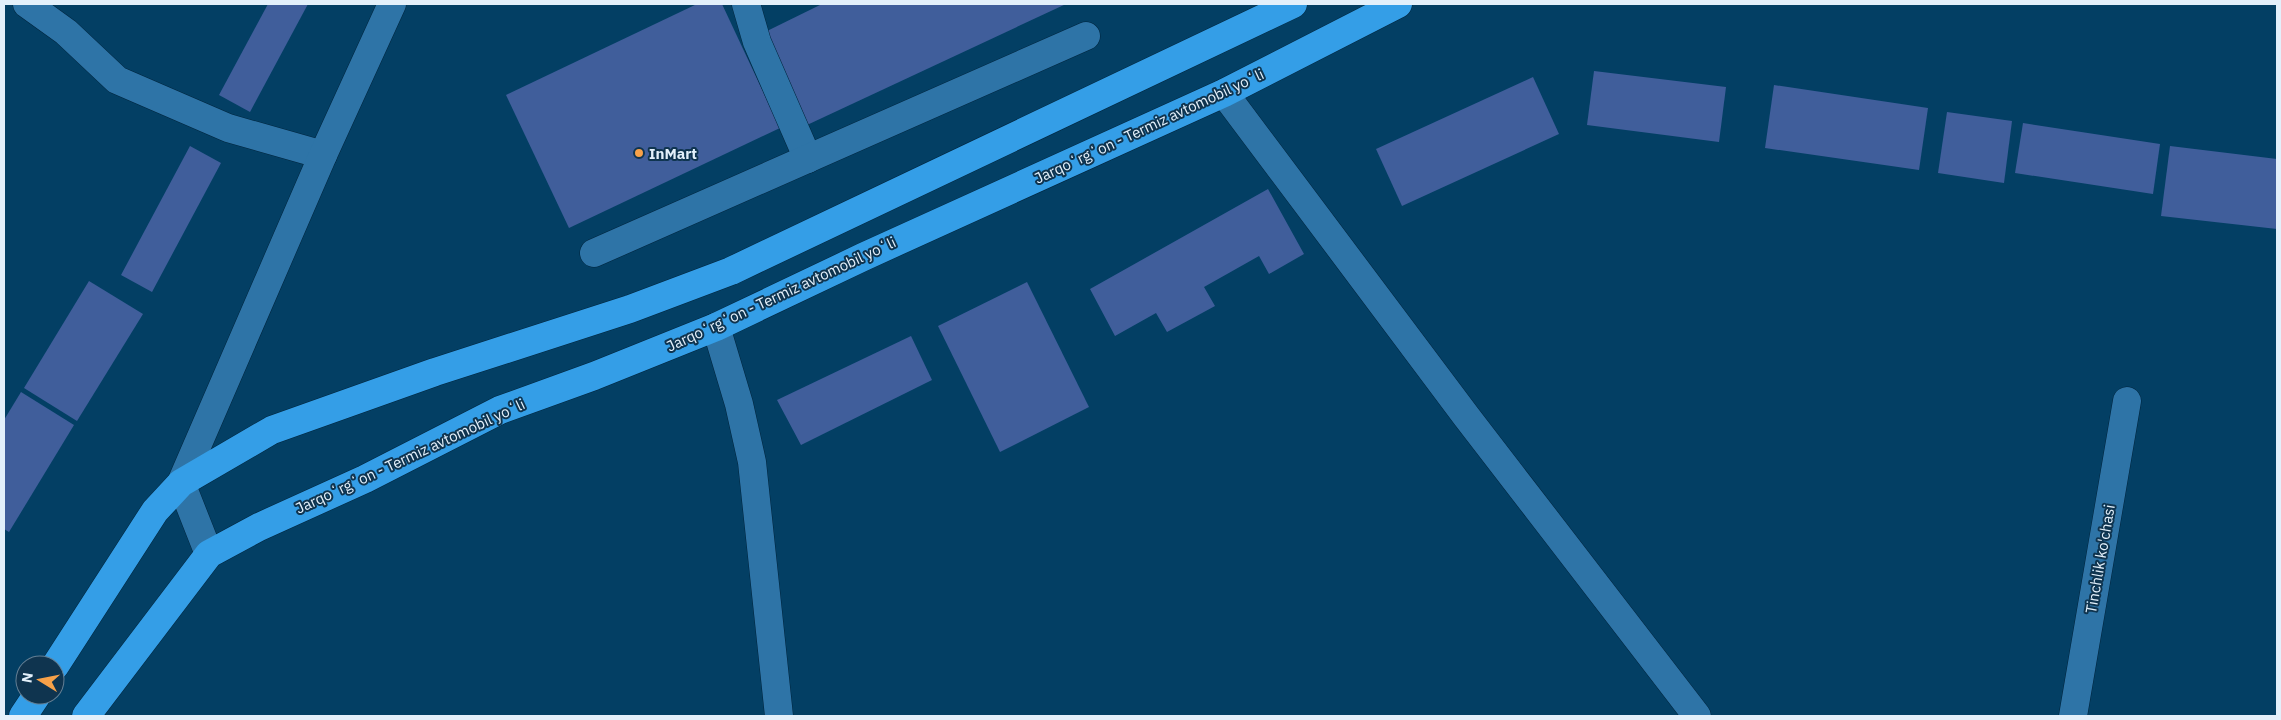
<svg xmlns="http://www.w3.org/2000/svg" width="2281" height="720" font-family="'IBM Plex Sans',sans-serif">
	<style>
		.building { fill: #405e9b }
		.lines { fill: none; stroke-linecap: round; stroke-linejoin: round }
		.minor-casing { stroke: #00253e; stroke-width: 29 }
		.highway-casing { stroke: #00253e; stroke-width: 29 }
		.minor { stroke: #2e74a7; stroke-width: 28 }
		.highway { stroke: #349ee7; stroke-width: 28 }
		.poi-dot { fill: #f7a149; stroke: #0f344f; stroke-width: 2 }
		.labels { text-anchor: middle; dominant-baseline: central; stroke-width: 4; stroke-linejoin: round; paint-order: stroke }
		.street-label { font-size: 15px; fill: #e3f0fb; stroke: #0f344f }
		.poi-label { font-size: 15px; font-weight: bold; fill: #e3f0fb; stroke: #0f344f; text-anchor: start }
	</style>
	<rect width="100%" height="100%" fill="#033f64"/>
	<!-- building -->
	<g class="building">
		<polygon points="268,4 308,4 250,112 219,95"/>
		<polygon points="697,4 722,4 780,128 569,228 506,95"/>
		<polygon points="822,4 1066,4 807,125 765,32"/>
		<polygon points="1594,71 1726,87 1719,142 1587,125"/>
		<polygon points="1533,77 1559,134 1402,206 1376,149"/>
		<polygon points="1774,85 1928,108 1919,170 1765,148"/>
		<polygon points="1947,112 2012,121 2004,183 1938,173"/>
		<polygon points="2023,123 2160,144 2153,194 2015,173"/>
		<polygon points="190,146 221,163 152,292 121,275"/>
		<polygon points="2170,146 2277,159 2277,229 2161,216"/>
		<polygon points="1268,189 1304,254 1269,274 1259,256 1204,287 1215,306 1167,332 1156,313 1115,336 1090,289"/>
		<polygon points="89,281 143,314 77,421 24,388"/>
		<polygon points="1027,282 1089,407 1000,452 938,326"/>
		<polygon points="911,336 932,380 801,445 777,400"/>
		<polygon points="21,392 74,425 9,532 4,529 4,420"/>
	</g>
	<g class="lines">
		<!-- minor casing -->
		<g class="minor-casing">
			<g id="minor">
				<polyline points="27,4 66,32 117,80 228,128 323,155"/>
				<polyline points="746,4 757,42 808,159"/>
				<polyline points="1224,93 1466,416 1697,716"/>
				<polyline points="594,253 1086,36"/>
				<polyline points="716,327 739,404 752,462 779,716"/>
				<polyline points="209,554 181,483 323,155 392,4"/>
				<polyline points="2073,716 2127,401"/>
			</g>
		</g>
		<!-- highway casing -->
		<g class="highway-casing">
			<g id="highway">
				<polyline points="55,666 155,511 181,483 272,430 435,372 630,309 731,271 1293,4"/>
				<polyline points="23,716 37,695"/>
				<polyline points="86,716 209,554 259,527 365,479 500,410 594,376 716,327 863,257 1224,93 1398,4"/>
			</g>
		</g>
		<!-- minor -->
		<use href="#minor" class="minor"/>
		<!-- highway -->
		<use href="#highway" class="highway"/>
	</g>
	<!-- markers -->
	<circle class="poi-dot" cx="639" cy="153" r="5"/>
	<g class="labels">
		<!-- street labels -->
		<g class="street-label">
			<text transform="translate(1149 126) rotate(-25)">Jarqoʻrgʻon - Termiz avtomobil yoʻli</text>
			<text transform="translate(781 294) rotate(-25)">Jarqoʻrgʻon - Termiz avtomobil yoʻli</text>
			<text transform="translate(410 456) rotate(-25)">Jarqoʻrgʻon - Termiz avtomobil yoʻli</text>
			<text transform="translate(2100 559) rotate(-80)">Tinchlik ko'chasi</text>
		</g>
		<!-- poi labels -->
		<g class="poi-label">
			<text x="649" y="153">InMart</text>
		</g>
	</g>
	<!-- border -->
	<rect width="2281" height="720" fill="none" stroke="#e3f0fb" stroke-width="10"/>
	<!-- north arrow -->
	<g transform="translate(40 680) rotate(280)"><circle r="24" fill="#0f344f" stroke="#647f94"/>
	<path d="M0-4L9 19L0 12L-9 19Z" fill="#f7a149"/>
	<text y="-8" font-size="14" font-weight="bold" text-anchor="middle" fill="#e3f0fb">N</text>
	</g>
</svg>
